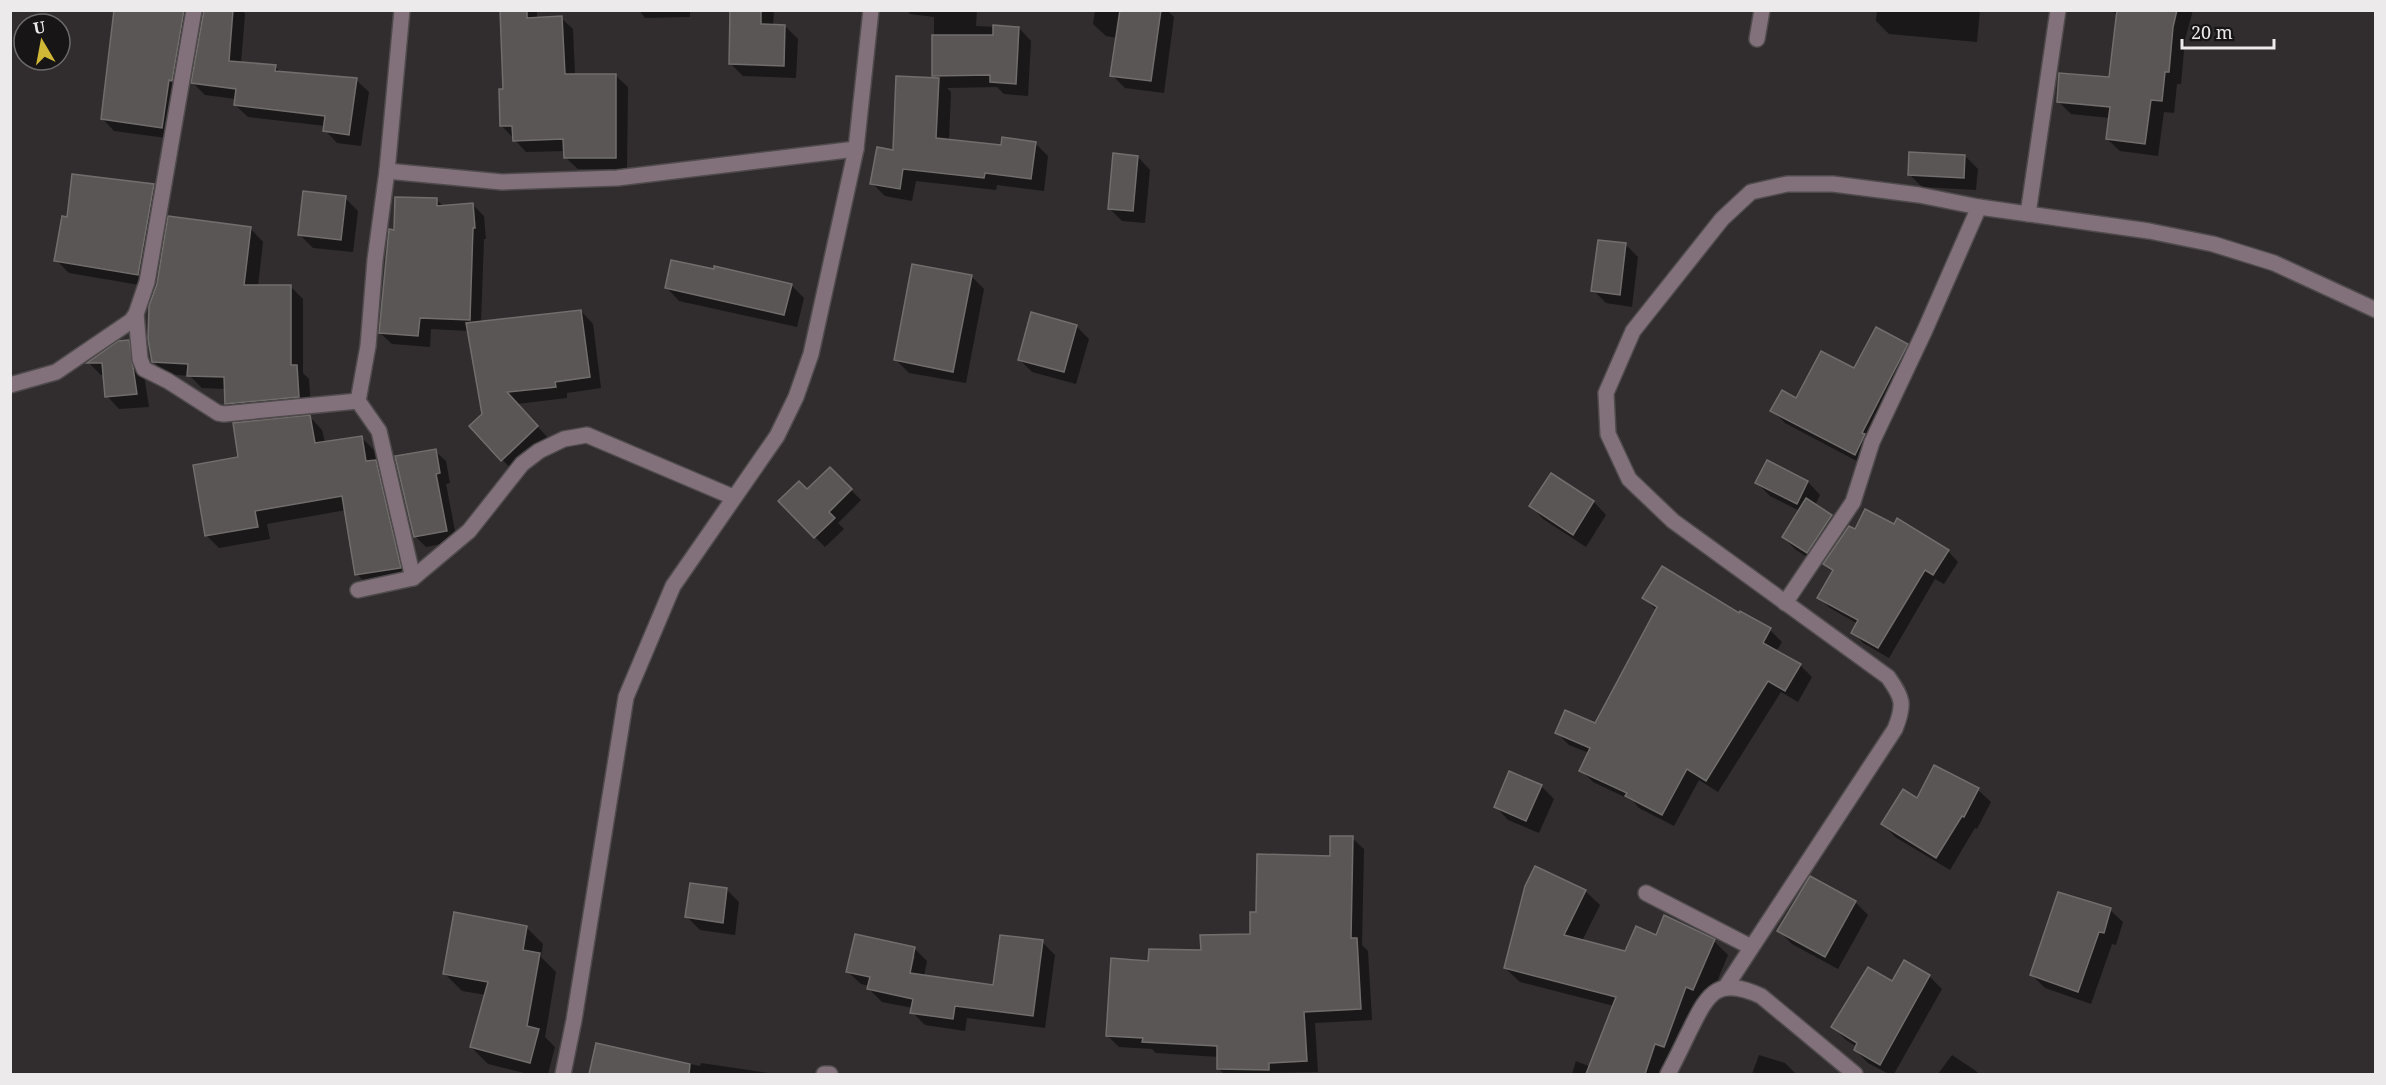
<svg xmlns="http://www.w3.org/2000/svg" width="2386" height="1085" font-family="'Noto Serif',serif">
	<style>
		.shadow { fill: #0007; fill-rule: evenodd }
		.building { fill: #5b5656; stroke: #726d6d; stroke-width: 1.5 }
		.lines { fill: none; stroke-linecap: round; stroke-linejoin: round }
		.minor-casing { stroke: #4f4b4c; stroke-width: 18 }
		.minor { stroke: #82717b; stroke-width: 15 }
	</style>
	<rect width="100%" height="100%" fill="#312d2e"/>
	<!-- shadow -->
	<g class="shadow">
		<polygon points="115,10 242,10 245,14 241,63 275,67 282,73 356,80 369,92 361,146 337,143 325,130 326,126 248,117 235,105 236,99 205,95 193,83 205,13 199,15 174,139 114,131 102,118"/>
		<polygon points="501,10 537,10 537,19 561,18 573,29 575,75 616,76 628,87 627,169 578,169 566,158 565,151 526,152 502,126 504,90"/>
		<polygon points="639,10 690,10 690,17 645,18"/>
		<polygon points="732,10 774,10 773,26 785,26 798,39 796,78 743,76 730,63"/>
		<polygon points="907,10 977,10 976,26 1019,28 1031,41 1028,96 1004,94 997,87 947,88 951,92 949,141 1003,147 1035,143 1048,156 1044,191 997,185 996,190 916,181 912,201 885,196 872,183 894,152 938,79 934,75 934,17 910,14"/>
		<polygon points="1095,10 1167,10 1174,17 1164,93 1125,88 1112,75 1117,38 1106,36 1093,24"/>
		<polygon points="1877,10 1980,10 1977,42 1889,34 1876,21"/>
		<polygon points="2112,10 2193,10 2185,40 2181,84 2177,84 2174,113 2164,112 2158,156 2120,151 2107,139 2110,118 2071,114 2058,101 2110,79 2118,17"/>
		<polygon points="1965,156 1978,169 1976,190 1922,187 1909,174"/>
		<polygon points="1138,157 1150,170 1145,223 1122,221 1109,208"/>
		<polygon points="153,185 166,198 151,287 69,273 56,260 68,219"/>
		<polygon points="345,198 358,211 353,252 313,248 300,235"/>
		<polygon points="436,199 444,207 473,205 484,216 486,239 484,239 481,323 581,311 593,324 601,388 567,393 567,398 517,404 549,439 514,472 471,426 483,415 469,331 431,329 430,347 392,344 380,333 396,231"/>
		<polygon points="251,229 263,242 258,286 290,286 303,299 303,373 309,379 311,409 239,416 227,403 226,389 202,388 190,376 166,374 153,361"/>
		<polygon points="1626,245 1638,257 1632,307 1606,303 1593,290"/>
		<polygon points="913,266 972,277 984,289 966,383 909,373 896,360"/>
		<polygon points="715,271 791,285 804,298 797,327 679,301 667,288"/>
		<polygon points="1076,326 1089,339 1076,384 1032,372 1019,359"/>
		<polygon points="128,342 141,355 149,407 119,409 107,396 105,375 101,375 89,363"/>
		<polygon points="1907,345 1919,358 1868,467 1785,423 1772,410"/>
		<polygon points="310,417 322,430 325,443 361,437 374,450 376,462 388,474 412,580 369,587 357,574 346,510 267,524 270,539 219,548 206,535 240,458"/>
		<polygon points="435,451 446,461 450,483 446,484 457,541 426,547 415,536"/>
		<polygon points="1768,462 1808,482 1820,495 1815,506 1831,516 1844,529 1820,565 1796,550 1783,537 1800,511 1770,496 1757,483"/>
		<polygon points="830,469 861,500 838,523 844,529 825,547 780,502 807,491"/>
		<polygon points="1551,475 1594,502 1606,515 1586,547 1543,519 1531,506"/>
		<polygon points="1855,531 1948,551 1958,562 1944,584 1935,579 1889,658 1863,643 1853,632 1858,624 1830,608 1819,598 1834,572 1825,563"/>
		<polygon points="1644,598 1739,616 1770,630 1782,642 1776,652 1800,665 1812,677 1798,702 1781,692 1718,792 1699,780 1674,826 1639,808 1633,801 1593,782 1581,770 1589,753 1569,745 1557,733 1596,725 1656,610"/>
		<polygon points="1541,786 1554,799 1539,833 1508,820 1496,807"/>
		<polygon points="1978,790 1991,802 1977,829 1975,828 1950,870 1895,837 1883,824 1918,800"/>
		<polygon points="1352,838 1364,849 1362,945 1368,951 1372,1020 1315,1023 1318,1072 1224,1074 1218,1068 1219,1057 1156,1053 1152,1049 1119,1047 1107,1035 1150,962 1202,952 1252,935 1257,913 1331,858"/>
		<polygon points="726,889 739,902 735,935 700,930 687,917"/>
		<polygon points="1585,891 1600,905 1582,941 1626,952 1656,937 1714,941 1728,955 1708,1003 1664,1074 1572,1074 1576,1061 1591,1067 1614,1006 1520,982 1505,968"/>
		<polygon points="1855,902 1868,915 1838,969 1792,944 1779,931"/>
		<polygon points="2110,910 2123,922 2116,945 2112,944 2091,1004 2045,988 2032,975"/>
		<polygon points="526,927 543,944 541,957 556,972 545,1037 555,1047 548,1074 528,1074 488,1064 471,1047 486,995 462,991 444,973"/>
		<path d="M1042 942 1055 955 1045 1028 967 1018 965 1031 925 1025 912 1012 913 1008 882 1002 869 989 870 986 861 984 848 972 914 948 927 961 924 976 994 987ZM912 956H915L909 980H907Z"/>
		<polygon points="1905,962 1929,976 1942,989 1894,1074 1889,1074 1868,1063 1855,1050 1857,1047 1846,1040 1833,1027 1893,983"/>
		<polygon points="598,1045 700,1066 701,1063 775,1074 591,1074"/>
		<polygon points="1759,1055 1785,1063 1796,1074 1752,1074"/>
		<polygon points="1952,1055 1976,1071 1979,1074 1938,1074"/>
	</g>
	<!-- building -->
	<g class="building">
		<polygon points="114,10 184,10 172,81 169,80 162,128 101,119"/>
		<polygon points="204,10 233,10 229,61 276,65 275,71 357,78 349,135 323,131 325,116 234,105 236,89 191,83"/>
		<polygon points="500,10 527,10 527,18 562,16 565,74 616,74 616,158 564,158 563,139 513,141 512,126 500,126 499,89 503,89"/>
		<polygon points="730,10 761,10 761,24 785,25 784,66 729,64"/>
		<polygon points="1120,10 1161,10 1151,81 1110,76"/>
		<polygon points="2117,10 2177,10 2173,27 2169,72 2165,72 2162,101 2151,100 2145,144 2106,139 2110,107 2057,102 2059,73 2109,77"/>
		<polygon points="993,25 1019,27 1016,84 990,82 990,75 932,76 932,35 993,35"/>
		<polygon points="896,76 939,78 936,138 1001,145 1002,137 1036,142 1031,179 985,173 984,178 903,169 900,189 870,184 877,147 893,150"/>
		<polygon points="1909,152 1965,155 1964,178 1908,175"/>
		<polygon points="1113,153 1138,156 1133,211 1108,209"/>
		<polygon points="72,174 154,184 138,275 54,261 62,216 67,217"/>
		<polygon points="303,191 346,196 341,240 298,235"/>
		<polygon points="395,197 437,198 437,206 473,203 475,228 473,228 470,320 420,318 418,336 379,333 389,229 394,230"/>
		<polygon points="168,216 251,227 244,285 291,285 291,365 297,365 299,397 225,404 224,377 187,376 188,364 152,362 148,339 149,306 157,284"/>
		<polygon points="1598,240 1626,243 1620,295 1591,291"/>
		<polygon points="671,260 714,269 714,266 792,284 784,315 665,288"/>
		<polygon points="912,264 972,275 953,372 894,360"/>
		<polygon points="581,310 590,377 555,382 556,387 507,392 538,426 501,461 469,426 482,414 466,323"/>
		<polygon points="1031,312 1077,325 1064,372 1018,360"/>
		<polygon points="1876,327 1908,344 1862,433 1865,434 1855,455 1770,411 1782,390 1796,398 1821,351 1854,368"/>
		<polygon points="129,340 137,394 105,397 102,363 87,363 118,341"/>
		<polygon points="310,415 315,443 362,436 366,461 376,460 401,568 355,575 342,496 255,511 258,527 205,536 193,465 238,457 233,423"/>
		<polygon points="436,449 440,473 436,474 447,531 414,537 395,456"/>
		<polygon points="1767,460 1808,481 1797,504 1755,483"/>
		<polygon points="830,467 852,489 829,512 835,518 814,538 778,501 799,481 807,489"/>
		<polygon points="1551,473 1594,501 1573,535 1529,506"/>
		<polygon points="1806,498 1832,515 1807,553 1782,537"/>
		<polygon points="1865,509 1894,524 1897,518 1949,550 1933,575 1925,570 1878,648 1851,633 1858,620 1817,598 1833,570 1823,564 1849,526 1855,529"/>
		<polygon points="1662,566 1739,613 1740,611 1771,628 1763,643 1801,664 1785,691 1768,681 1706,781 1687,769 1662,815 1625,796 1627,793 1579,771 1590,748 1555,733 1565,710 1595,723 1657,607 1642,598"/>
		<polygon points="1934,765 1979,788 1964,817 1962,816 1936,858 1881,824 1903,789 1917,798"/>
		<polygon points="1509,771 1542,785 1526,821 1494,807"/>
		<polygon points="1330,836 1353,836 1351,938 1357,938 1361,1009 1304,1012 1307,1061 1269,1063 1269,1070 1217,1069 1217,1046 1142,1042 1143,1038 1106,1036 1111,958 1148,961 1149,949 1201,950 1200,935 1250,934 1250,912 1256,912 1257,854 1330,856"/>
		<polygon points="1535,866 1586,890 1564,935 1625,951 1636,926 1656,935 1664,915 1715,939 1693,990 1686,987 1664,1047 1655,1044 1645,1074 1586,1074 1616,997 1504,968 1525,886"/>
		<polygon points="1810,876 1856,901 1825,957 1777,931"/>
		<polygon points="690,883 727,888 723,923 685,917"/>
		<polygon points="2058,892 2111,908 2104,933 2099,932 2078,992 2030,975"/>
		<polygon points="454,912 527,926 523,950 540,953 527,1026 539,1029 530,1063 470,1047 488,982 443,974"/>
		<polygon points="855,934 915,947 910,973 993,985 1000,935 1043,940 1033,1016 955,1006 953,1019 910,1013 913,999 867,989 870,977 846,972"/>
		<polygon points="1904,960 1930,975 1880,1065 1854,1050 1857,1043 1831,1027 1868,967 1892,981"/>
		<polygon points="596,1043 690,1064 689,1074 589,1074"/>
	</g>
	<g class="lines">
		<!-- minor casing -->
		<g class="minor-casing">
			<g id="minor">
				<polyline points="402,10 387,171 375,260 368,346 358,401 379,431 413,578"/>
				<polyline points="1757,39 1762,10"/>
				<polyline points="387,171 502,182 617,178 856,149"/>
				<polyline points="2028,214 2058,10"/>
				<polyline points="136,314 140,359 144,369 168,381 218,413 224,414 358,401"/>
				<polyline points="10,385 56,372 131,321 136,314 147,282 194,10"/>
				<polyline points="358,590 413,578 469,531 522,464 539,451 564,439 587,435 733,497"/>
				<polyline points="1785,603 1853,502 1872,442 1925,330 1979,207"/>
				<polyline points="1646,893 1751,947"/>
				<path d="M1725 988 1895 729C1905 704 1903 698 1888 677L1673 521 1629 479 1608 434 1606 393 1633 331 1722 219 1751 192 1787 184H1833L1919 195 1979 207 2149 231 2213 244 2274 263 2376 310"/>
				<polyline points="563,1074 574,1020 626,697 673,586 777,436 796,397 811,354 856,149 871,10"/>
				<polyline points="824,1074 830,1074"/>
				<path d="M1668 1074C1676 1059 1683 1044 1691 1028 1709 991 1719 977 1761 996L1855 1074"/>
			</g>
		</g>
		<!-- minor -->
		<use href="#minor" class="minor"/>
	</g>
	<!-- border -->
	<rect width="2386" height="1085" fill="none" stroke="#edeaeb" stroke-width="24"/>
	<!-- north arrow -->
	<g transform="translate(42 42) rotate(350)"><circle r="28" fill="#171516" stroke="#6d6a6b" stroke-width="1.5"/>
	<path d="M0-4.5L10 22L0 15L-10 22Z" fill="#d1b736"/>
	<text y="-9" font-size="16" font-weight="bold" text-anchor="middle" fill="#edeaeb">U</text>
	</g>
	<!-- scale -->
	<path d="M2182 39v9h92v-9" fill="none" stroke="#edeaeb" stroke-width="3"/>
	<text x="2191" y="39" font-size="18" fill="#edeaeb" stroke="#171516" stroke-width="4.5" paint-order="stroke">20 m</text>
</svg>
